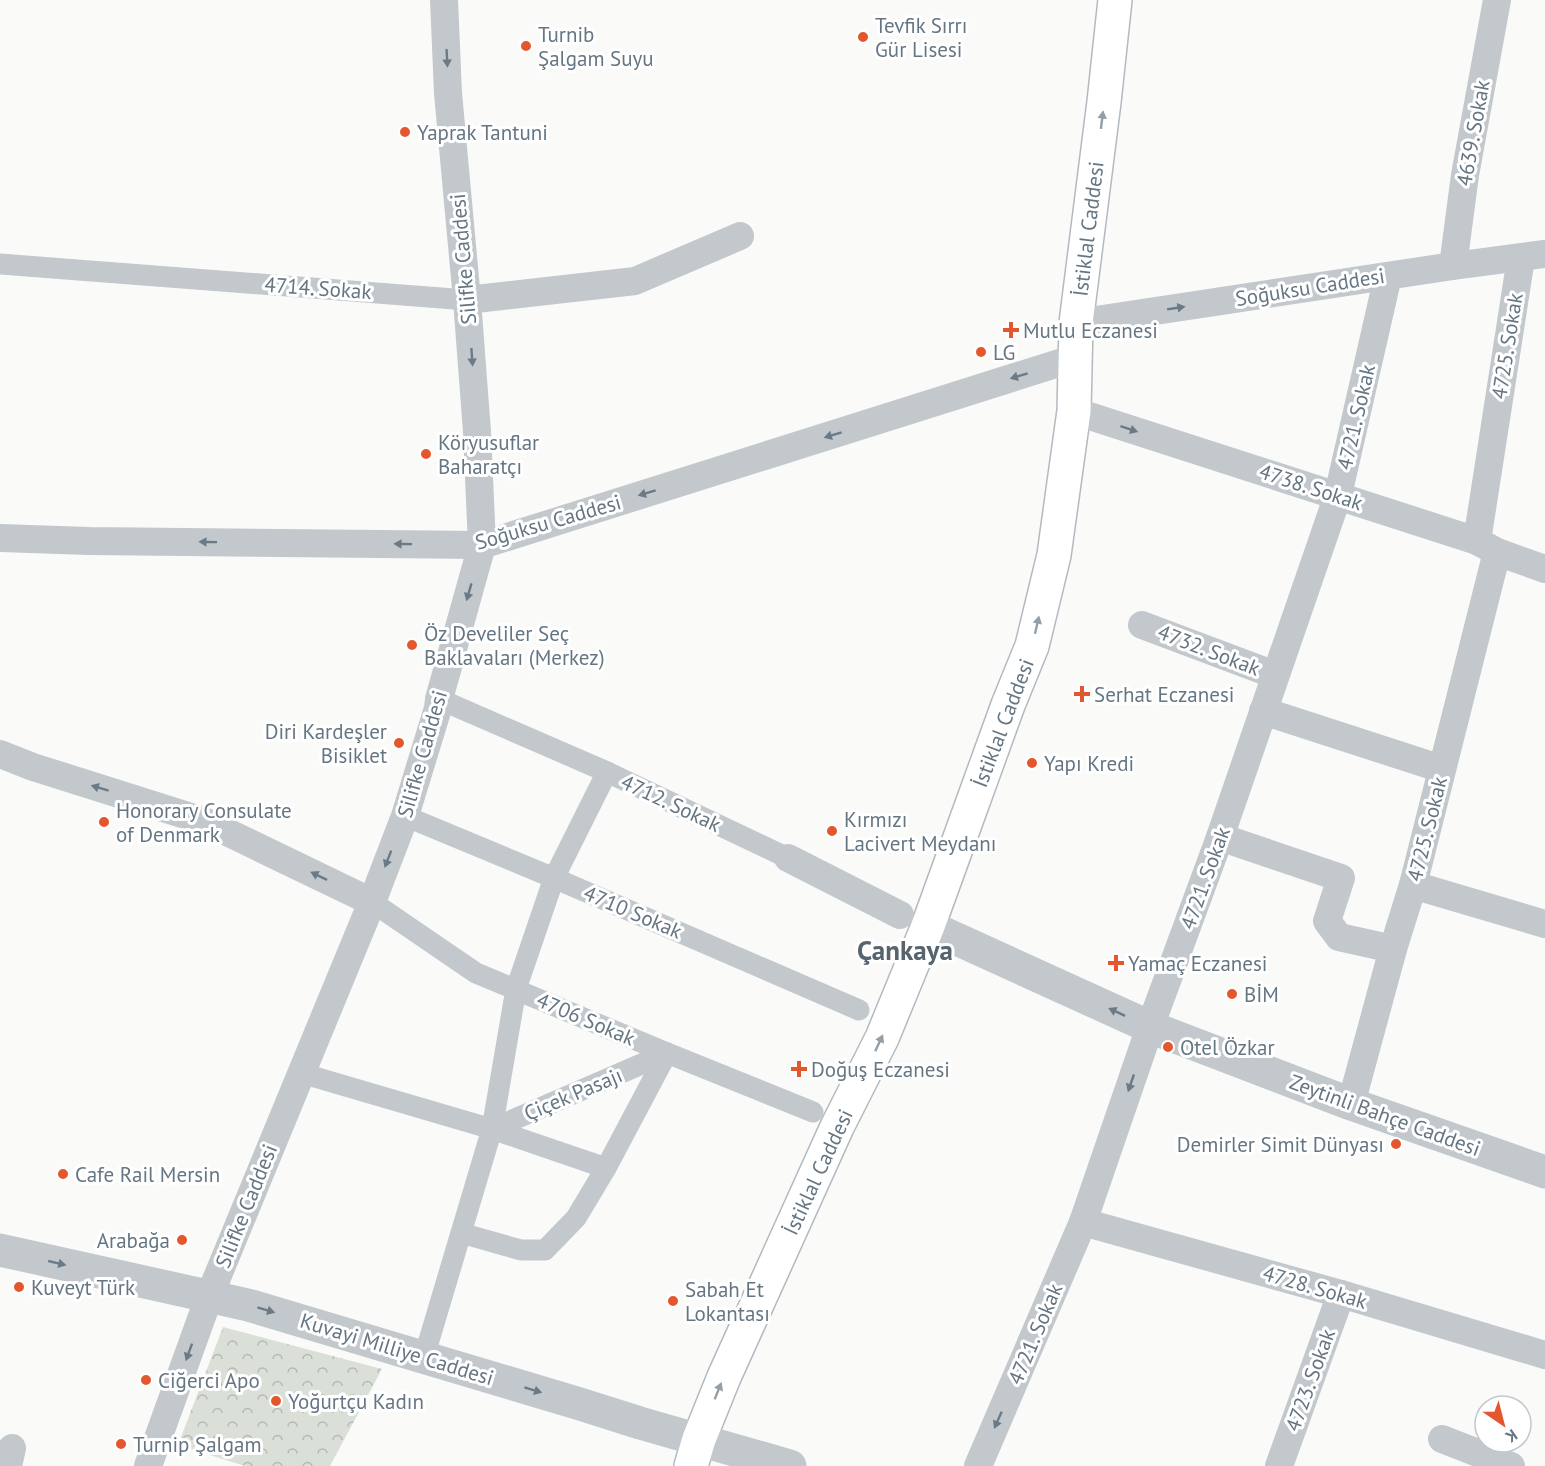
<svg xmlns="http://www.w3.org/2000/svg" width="1545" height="1466" font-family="'PT Sans',sans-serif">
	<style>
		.park { fill: url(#park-crowns) }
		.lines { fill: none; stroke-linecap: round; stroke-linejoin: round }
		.secondary-casing { stroke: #b3babf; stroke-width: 36 }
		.pedestrian { stroke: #c3c8cc; stroke-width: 21 }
		.minor { stroke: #c3c8cc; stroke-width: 28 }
		.tertiary { stroke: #c3c8cc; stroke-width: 33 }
		.secondary { stroke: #fff; stroke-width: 33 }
		.oneway { fill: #6a7a87 }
		.oneway2 { fill: #939fa8 }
		.poi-dot { fill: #e4572e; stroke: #fff; stroke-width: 2 }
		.labels { text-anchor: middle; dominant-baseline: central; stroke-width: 6; stroke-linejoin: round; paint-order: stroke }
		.poi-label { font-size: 21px; fill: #657683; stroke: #fff; text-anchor: start }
		.street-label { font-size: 21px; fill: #657683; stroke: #fff }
		.district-label { font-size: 27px; font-weight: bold; fill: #57646e; stroke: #fff }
	</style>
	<defs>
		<pattern id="park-crowns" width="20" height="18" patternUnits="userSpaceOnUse" patternTransform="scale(1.5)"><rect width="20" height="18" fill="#dadfd7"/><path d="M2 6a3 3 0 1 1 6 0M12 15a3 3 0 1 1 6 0" fill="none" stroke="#b4b9b4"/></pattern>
	</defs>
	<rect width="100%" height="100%" fill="#fafaf8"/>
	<!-- park -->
	<polygon class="park" points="223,1327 382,1369 330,1466 245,1466 178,1445"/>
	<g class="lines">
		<!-- secondary casing -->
		<g class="secondary-casing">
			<polyline id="secondary" points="691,1466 699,1439 724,1377 837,1127 882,1038 928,926 1008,705 1032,646 1054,555 1074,411 1076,323 1104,102 1115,0"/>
		</g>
		<!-- pedestrian -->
		<g class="pedestrian">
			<polyline points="0,264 467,300"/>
			<polyline points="439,699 607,772 788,858"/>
			<polyline points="405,816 554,878 859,1010"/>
			<polyline points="372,902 476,973 667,1053 813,1112"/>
			<polyline points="301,1073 492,1129 424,1357"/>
			<polyline points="492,1129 516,989 554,878 607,772"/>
			<polyline points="492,1129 606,1168 667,1053"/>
			<polyline points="492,1129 667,1053"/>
			<polyline points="461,1233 521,1250 545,1250 576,1218 606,1168"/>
		</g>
		<!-- minor -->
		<g class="minor">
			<polyline points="1453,266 1465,175 1497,0"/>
			<polyline points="467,300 635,281 740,236"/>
			<polyline points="1076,323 1453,266 1545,254"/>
			<polyline points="1074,411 1477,541 1497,552 1545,569"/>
			<polyline points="0,538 89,541 482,545 1075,358"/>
			<polyline points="1477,541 1521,258"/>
			<polyline points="1142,625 1275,675"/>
			<polyline points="1263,711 1442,769"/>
			<polyline points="0,754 33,767 204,821 372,902"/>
			<polyline points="1220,837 1341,878 1327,921 1339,937 1393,949"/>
			<polyline points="788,858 900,915"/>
			<polyline points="1413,885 1545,924"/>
			<polyline points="1351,1104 1393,949 1413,885 1497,552"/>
			<polyline points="1083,1222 1341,1294 1545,1355"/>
			<polyline points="1442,1439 1511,1466"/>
			<polyline points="8,1466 12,1448"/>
			<polyline points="148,1466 209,1297 372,902 405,816 438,708 439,699 482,545 477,432 467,300 448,93 444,0"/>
			<polyline points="978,1466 1083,1222 1150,1027 1220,837 1338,495 1388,276"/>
			<polyline points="1279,1466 1341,1294"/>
		</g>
		<!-- tertiary -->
		<g class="tertiary">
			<polyline points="928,926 1150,1027 1351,1104 1545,1172"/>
			<polyline points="0,1250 248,1305 580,1404 640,1423 790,1466"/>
		</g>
		<!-- secondary -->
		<use href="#secondary" class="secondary"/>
	</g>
	<!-- one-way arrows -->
	<defs><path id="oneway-solid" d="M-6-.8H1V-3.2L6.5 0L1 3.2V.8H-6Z" transform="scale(1.5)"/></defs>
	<g class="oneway">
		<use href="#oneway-solid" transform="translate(447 58) rotate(87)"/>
		<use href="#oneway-solid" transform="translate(1176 308) rotate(-9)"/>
		<use href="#oneway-solid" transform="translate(472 357) rotate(86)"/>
		<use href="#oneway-solid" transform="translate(1019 376) rotate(163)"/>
		<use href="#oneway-solid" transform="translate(1129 429) rotate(18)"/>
		<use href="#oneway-solid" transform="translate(833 435) rotate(163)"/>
		<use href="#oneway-solid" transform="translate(647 493) rotate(163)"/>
		<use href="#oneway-solid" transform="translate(208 542) rotate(-179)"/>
		<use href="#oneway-solid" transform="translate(403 544) rotate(-179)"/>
		<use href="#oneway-solid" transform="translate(469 592) rotate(106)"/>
		<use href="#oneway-solid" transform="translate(100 788) rotate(-163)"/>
		<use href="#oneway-solid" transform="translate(388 859) rotate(111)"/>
		<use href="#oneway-solid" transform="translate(319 876) rotate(-154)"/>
		<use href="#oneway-solid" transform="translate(1117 1012) rotate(-155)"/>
		<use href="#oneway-solid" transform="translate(1131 1083) rotate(109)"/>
		<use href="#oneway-solid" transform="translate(57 1263) rotate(13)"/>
		<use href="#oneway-solid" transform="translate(266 1310) rotate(17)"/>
		<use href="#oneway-solid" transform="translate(189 1352) rotate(110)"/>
		<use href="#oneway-solid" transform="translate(533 1390) rotate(17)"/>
		<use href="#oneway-solid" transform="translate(998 1420) rotate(114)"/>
	</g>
	<g class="oneway2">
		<use href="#oneway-solid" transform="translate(1102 120) rotate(-83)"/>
		<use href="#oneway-solid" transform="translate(1037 625) rotate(-77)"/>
		<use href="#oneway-solid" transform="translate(879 1043) rotate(-65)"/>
		<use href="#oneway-solid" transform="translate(718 1391) rotate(-68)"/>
	</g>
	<!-- markers -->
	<g class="poi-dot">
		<circle cx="863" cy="37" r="6"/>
		<circle cx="526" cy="46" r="6"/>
		<circle cx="405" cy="132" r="6"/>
		<path d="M1008 321h6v6h6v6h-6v6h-6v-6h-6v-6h6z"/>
		<circle cx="981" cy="352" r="6"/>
		<circle cx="426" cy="454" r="6"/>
		<circle cx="412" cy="645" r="6"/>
		<path d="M1079 685h6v6h6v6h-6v6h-6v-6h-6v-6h6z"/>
		<circle cx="399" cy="743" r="6"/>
		<circle cx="1032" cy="763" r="6"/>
		<circle cx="104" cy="822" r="6"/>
		<circle cx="832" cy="831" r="6"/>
		<path d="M1113 954h6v6h6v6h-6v6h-6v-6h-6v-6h6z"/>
		<circle cx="1232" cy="994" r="6"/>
		<circle cx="1168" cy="1047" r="6"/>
		<path d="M796 1060h6v6h6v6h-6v6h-6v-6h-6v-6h6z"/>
		<circle cx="1396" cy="1144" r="6"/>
		<circle cx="63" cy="1174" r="6"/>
		<circle cx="182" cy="1240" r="6"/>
		<circle cx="19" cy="1287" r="6"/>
		<circle cx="673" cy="1301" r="6"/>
		<circle cx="146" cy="1380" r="6"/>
		<circle cx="276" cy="1401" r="6"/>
		<circle cx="121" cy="1444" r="6"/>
	</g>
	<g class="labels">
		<!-- poi labels -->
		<g class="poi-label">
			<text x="875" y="25">Tevfik Sırrı<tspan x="875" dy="24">Gür Lisesi</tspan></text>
			<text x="538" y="34">Turnib<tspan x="538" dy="24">Şalgam Suyu</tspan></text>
			<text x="417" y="132">Yaprak Tantuni</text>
			<text x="1023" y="330">Mutlu Eczanesi</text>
			<text x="993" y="352">LG</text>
			<text x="438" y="442">Köryusuflar<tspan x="438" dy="24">Baharatçı</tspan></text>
			<text x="424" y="633">Öz Develiler Seç<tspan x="424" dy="24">Baklavaları (Merkez)</tspan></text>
			<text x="1094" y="694">Serhat Eczanesi</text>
			<text x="387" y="731" text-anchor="end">Diri Kardeşler<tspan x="387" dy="24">Bisiklet</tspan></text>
			<text x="1044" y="763">Yapı Kredi</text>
			<text x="116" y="810">Honorary Consulate<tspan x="116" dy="24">of Denmark</tspan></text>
			<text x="844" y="819">Kırmızı<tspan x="844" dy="24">Lacivert Meydanı</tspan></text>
			<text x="1128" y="963">Yamaç Eczanesi</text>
			<text x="1244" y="994">BİM</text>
			<text x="1180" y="1047">Otel Özkar</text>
			<text x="811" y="1069">Doğuş Eczanesi</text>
			<text x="1384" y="1144" text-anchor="end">Demirler Simit Dünyası</text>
			<text x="75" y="1174">Cafe Rail Mersin</text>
			<text x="170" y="1240" text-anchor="end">Arabağa</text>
			<text x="31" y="1287">Kuveyt Türk</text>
			<text x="685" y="1289">Sabah Et<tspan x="685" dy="24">Lokantası</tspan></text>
			<text x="158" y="1380">Ciğerci Apo</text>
			<text x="288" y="1401">Yoğurtçu Kadın</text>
			<text x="133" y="1444">Turnip Şalgam</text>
		</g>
		<!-- street labels -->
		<g class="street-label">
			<text transform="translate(1473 133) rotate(-80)">4639. Sokak</text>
			<text transform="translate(1088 229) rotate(-83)">İstiklal Caddesi</text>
			<text transform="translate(463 259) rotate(-95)">Silifke Caddesi</text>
			<text transform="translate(1310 287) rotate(-9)">Soğuksu Caddesi</text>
			<text transform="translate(318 288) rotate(4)">4714. Sokak</text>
			<text transform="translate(1507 346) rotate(-81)">4725. Sokak</text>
			<text transform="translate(1356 417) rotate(-77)">4721. Sokak</text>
			<text transform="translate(1311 487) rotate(18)">4738. Sokak</text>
			<text transform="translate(548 522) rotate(-16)">Soğuksu Caddesi</text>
			<text transform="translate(1209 650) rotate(21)">4732. Sokak</text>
			<text transform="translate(1003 723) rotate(-69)">İstiklal Caddesi</text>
			<text transform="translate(422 754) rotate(-74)">Silifke Caddesi</text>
			<text transform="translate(671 803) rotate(25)">4712. Sokak</text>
			<text transform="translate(1427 829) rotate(-76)">4725. Sokak</text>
			<text transform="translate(1205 878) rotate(-70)">4721. Sokak</text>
			<text transform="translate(633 912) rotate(23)">4710 Sokak</text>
			<text transform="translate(586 1019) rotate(23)">4706 Sokak</text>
			<text transform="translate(573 1094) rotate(-23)">Çiçek Pasajı</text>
			<text transform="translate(1385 1115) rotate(20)">Zeytinli Bahçe Caddesi</text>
			<text transform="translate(818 1172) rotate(-65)">İstiklal Caddesi</text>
			<text transform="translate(246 1206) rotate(-68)">Silifke Caddesi</text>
			<text transform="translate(1315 1287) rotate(16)">4728. Sokak</text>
			<text transform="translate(1035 1334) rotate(-67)">4721. Sokak</text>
			<text transform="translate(397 1349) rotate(17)">Kuvayi Milliye Caddesi</text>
			<text transform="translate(1310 1380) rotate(-70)">4723. Sokak</text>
		</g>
		<!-- district labels -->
		<g class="district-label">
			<text x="905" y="950">Çankaya</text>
		</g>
	</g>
	<!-- north arrow -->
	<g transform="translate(1503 1424) rotate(145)"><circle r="28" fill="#ffffff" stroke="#c1c8cd" stroke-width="1.5"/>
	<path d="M0-4.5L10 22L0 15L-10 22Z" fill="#e4572e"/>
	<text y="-9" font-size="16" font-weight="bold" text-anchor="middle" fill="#657683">K</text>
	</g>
</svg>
